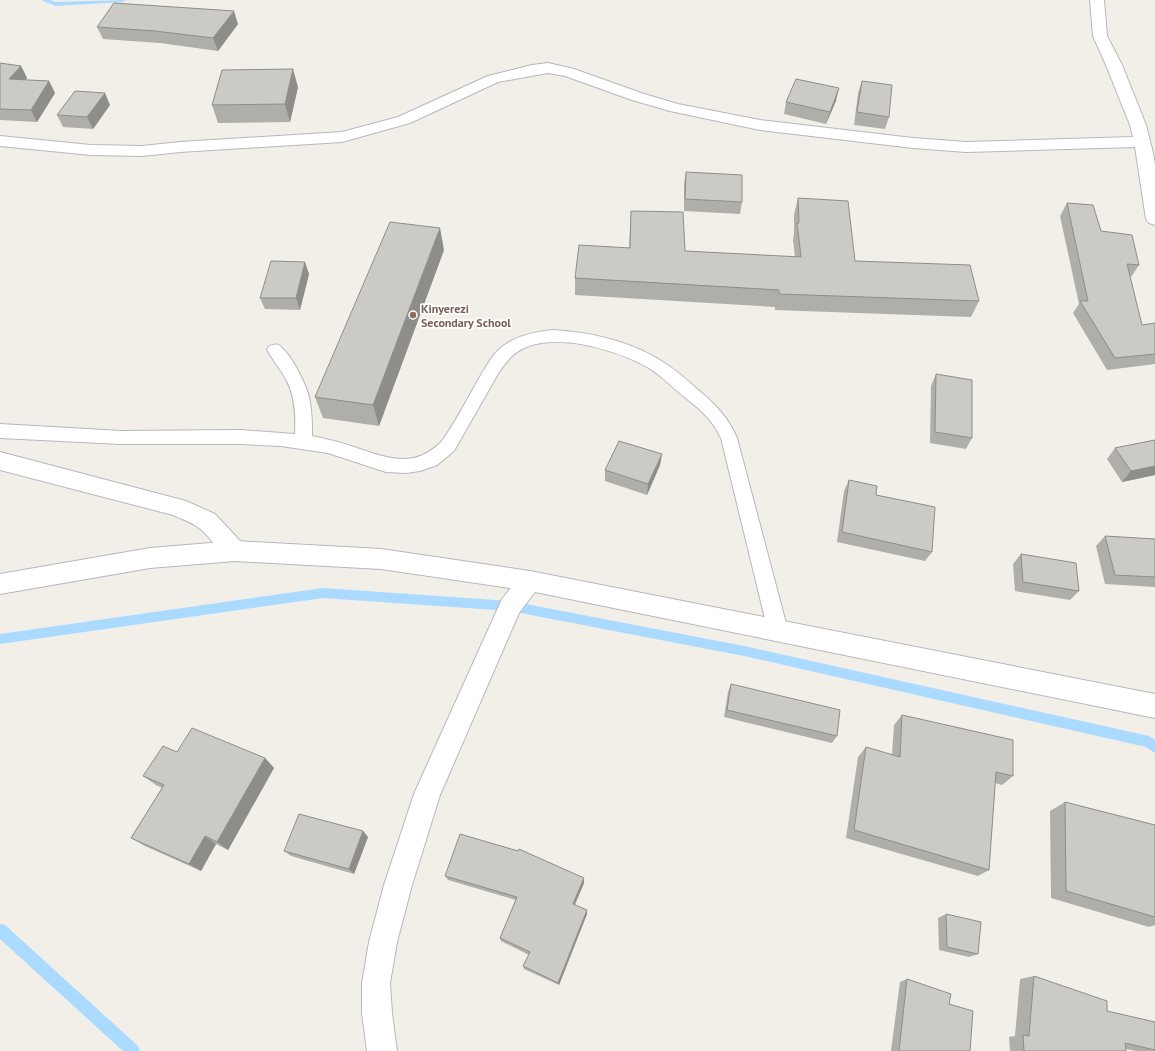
<svg xmlns="http://www.w3.org/2000/svg" width="1155" height="1051" font-family="'PT Sans',sans-serif">
	<style>
		.lines { fill: none; stroke-linecap: round; stroke-linejoin: round }
		.stream { fill: #aadaff; fill-rule: evenodd }
		.service-casing { stroke: #b5b8bc; stroke-width: 2 }
		.minor-casing { stroke: #b5b8bc; stroke-width: 2 }
		.tertiary-casing { stroke: #b5b8bc; stroke-width: 2 }
		.service { fill: #fff; fill-rule: evenodd }
		.minor { fill: #fff; fill-rule: evenodd }
		.tertiary { fill: #fff; fill-rule: evenodd }
		.wall { fill: #afaea9 }
		.shaded-wall { fill: #8f8d8a }
		.building { fill: #cccac5; stroke: #8f8d8a }
		.education-dot { fill: #8d6e63; stroke: #fff; stroke-width: 1.5 }
		.labels { text-anchor: middle; dominant-baseline: central; stroke-width: 3.5; stroke-linejoin: round; paint-order: stroke }
		.education-label { font-size: 12px; font-weight: bold; fill: #785e54; stroke: #fff; text-anchor: start }
	</style>
	<rect width="100%" height="100%" fill="#f1efe8"/>
	<g class="lines">
		<!-- stream -->
		<g class="stream">
			<polygon points="41,0 50,0 56,2 126,0 123,2 56,6"/>
			<polygon points="323,588 510,601 744,646 1149,736 1155,740 1155,753 1146,747 744,656 510,611 323,598 0,644 0,634"/>
			<polygon points="0,924 5,925 138,1046 140,1051 123,1051 0,939"/>
		</g>
		<!-- service casing -->
		<g class="service-casing">
			<path id="service" d="M552 330C591 332 634 342 666 364 677 371 687 380 697 389 715 404 728 417 737 438L788 631 785 637 778 640 771 637 768 631 721 438C713 421 701 410 687 399 674 389 663 377 649 368 617 350 551 329 517 352 510 357 504 365 499 372L454 451 437 465 420 471 406 473 386 472 328 453 281 446 240 444H121L0 438V424L121 431 240 430 295 434C296 415 295 396 286 379 280 369 273 360 267 350L269 346C273 345 278 343 281 347 292 356 308 387 310 402 312 413 312 425 312 436 326 439 340 442 354 447 387 458 414 470 442 441 457 420 468 397 481 375 488 364 494 351 506 344 519 335 536 332 552 330Z"/>
		</g>
		<!-- minor casing -->
		<g class="minor-casing">
			<g id="minor">
				<polygon points="1090,0 1104,0 1107,36 1122,65 1146,125 1153,153 1155,164 1155,225 1149,223 1146,219 1135,147 966,152 913,148 760,130 670,111 632,100 565,76 548,73 498,82 410,123 342,142 180,152 142,156 91,155 0,146 0,136 91,145 142,146 180,142 342,132 398,117 488,76 532,65 548,63 574,69 644,94 678,104 760,120 913,138 966,142 1133,137 1130,125 1106,65 1093,36"/>
				<path d="M0 452 186 501 215 514 243 544 246 551 243 558C222 565 214 538 199 528 192 522 181 519 173 515L0 470Z"/>
				<polygon points="530,571 538,574 541,581 538,588 519,613 440,795 412,885 397,942 390,983 392,1013 397,1051 367,1051 362,1013 362,983 369,942 384,885 414,794 502,599 522,574"/>
			</g>
		</g>
		<!-- tertiary casing -->
		<g class="tertiary-casing">
			<polygon id="tertiary" points="235,541 381,549 530,571 1155,694 1155,718 530,591 381,569 235,561 150,568 0,594 0,574 150,548"/>
		</g>
		<!-- service -->
		<use href="#service" class="service"/>
		<!-- minor -->
		<use href="#minor" class="minor"/>
		<!-- tertiary -->
		<use href="#tertiary" class="tertiary"/>
	</g>
	<!-- wall -->
	<g class="wall">
		<polygon points="238,24 218,51 160,43 103,39 97,27"/>
		<polygon points="0,63 21,66 27,78 26,80 49,81 55,93 37,122 0,120"/>
		<polygon points="862,81 889,117 885,129 854,125 858,93"/>
		<polygon points="298,87 290,122 218,123 212,105"/>
		<polygon points="836,101 826,124 784,114 786,102"/>
		<polygon points="110,105 93,129 63,127 57,115"/>
		<polygon points="686,172 742,202 740,214 684,211 684,184"/>
		<polygon points="798,198 855,261 979,301 971,317 775,310 775,307 575,295 575,278 629,247 631,211 685,251 795,257 793,240 794,234 794,215"/>
		<polygon points="1067,203 1101,231 1139,265 1131,277 1130,277 1142,325 1155,323 1155,364 1107,370 1073,313 1079,304 1060,216"/>
		<polygon points="444,250 379,426 323,418 315,397"/>
		<polygon points="309,274 300,310 265,309 260,298"/>
		<polygon points="936,374 972,438 966,449 930,443 931,386"/>
		<polygon points="1155,440 1155,475 1122,482 1107,459 1115,448"/>
		<polygon points="662,454 660,465 647,495 605,481 605,470"/>
		<polygon points="849,480 876,495 932,552 925,561 837,542 844,491"/>
		<polygon points="1105,536 1155,539 1155,587 1105,584 1096,546"/>
		<polygon points="1021,554 1079,591 1070,600 1015,591 1013,564"/>
		<polygon points="731,684 837,736 832,743 724,717 728,692"/>
		<polygon points="902,715 1013,776 1002,785 995,783 989,870 978,876 846,838 858,757 866,747 892,755 894,725"/>
		<polygon points="177,752 265,758 274,768 228,850 216,844 201,871 145,846 131,838 162,788 156,785 143,776"/>
		<polygon points="1065,802 1155,825 1155,925 1149,927 1051,898 1050,811"/>
		<polygon points="363,831 368,837 354,874 291,856 284,851"/>
		<polygon points="445,876 584,878 584,883 575,905 587,914 559,985 524,969 523,966 529,955 501,941 500,938 516,900 448,880"/>
		<polygon points="946,914 978,954 969,957 939,950 938,918"/>
		<polygon points="1034,976 1107,1011 1155,1022 1155,1051 1136,1051 1126,1049 1126,1051 1010,1051 1009,1037 1015,1036 1020,979"/>
		<polygon points="907,979 949,1004 970,1051 891,1051 900,982"/>
	</g>
	<!-- shaded-wall -->
	<g class="shaded-wall">
		<polygon points="234,11 238,24 218,51 213,38"/>
		<polygon points="21,66 27,78 15,91 9,79"/>
		<polygon points="293,69 298,87 290,122 285,104"/>
		<polygon points="49,81 55,93 37,122 31,110"/>
		<polygon points="839,88 836,101 826,124 830,112"/>
		<polygon points="105,93 110,105 93,129 87,117"/>
		<polygon points="440,228 444,250 379,426 373,405"/>
		<polygon points="305,262 309,274 300,310 296,298"/>
		<polygon points="662,454 660,465 647,495 648,484"/>
		<polygon points="1155,466 1155,475 1122,482 1131,471"/>
		<polygon points="265,758 274,768 228,850 217,842"/>
		<polygon points="363,831 368,837 354,874 349,869"/>
		<polygon points="205,836 216,844 201,871 189,864"/>
		<polygon points="584,878 584,883 573,908 573,904"/>
		<polygon points="587,910 587,914 559,985 558,983"/>
	</g>
	<!-- building -->
	<g class="building">
		<polygon points="114,3 234,11 213,38 155,31 97,27"/>
		<polygon points="0,63 21,66 9,79 49,81 31,110 0,109"/>
		<polygon points="293,69 285,104 212,105 222,70"/>
		<polygon points="796,79 839,88 830,112 786,102"/>
		<polygon points="862,81 892,85 889,117 857,112"/>
		<polygon points="75,91 105,93 87,117 57,115"/>
		<polygon points="686,172 742,175 742,202 685,199"/>
		<polygon points="798,198 848,201 855,261 970,265 979,301 779,294 779,290 575,278 579,245 630,248 631,211 683,212 685,251 801,257 797,223 799,223"/>
		<polygon points="1067,203 1093,205 1101,231 1132,235 1139,265 1127,264 1142,325 1155,323 1155,354 1115,358 1080,301 1088,301"/>
		<polygon points="390,222 440,228 373,405 315,397"/>
		<polygon points="271,261 305,262 296,298 260,298"/>
		<polygon points="936,374 972,380 972,438 935,432"/>
		<polygon points="1155,440 1155,466 1131,471 1115,448"/>
		<polygon points="619,441 662,454 648,484 605,470"/>
		<polygon points="849,480 877,486 876,495 935,507 932,552 842,532"/>
		<polygon points="1105,536 1155,539 1155,577 1115,575"/>
		<polygon points="1021,554 1076,563 1079,591 1023,582"/>
		<polygon points="731,684 840,710 837,736 727,710"/>
		<polygon points="902,715 1013,740 1013,776 996,772 989,870 854,830 866,747 900,757"/>
		<polygon points="192,728 265,758 217,842 205,836 189,864 131,838 164,785 143,776 163,746 177,752"/>
		<polygon points="1065,802 1155,825 1155,917 1066,891"/>
		<polygon points="299,814 363,831 349,869 284,851"/>
		<polygon points="460,834 518,851 519,849 584,878 573,904 587,910 558,983 523,966 530,952 500,938 517,897 445,876"/>
		<polygon points="946,914 981,922 978,954 947,947"/>
		<polygon points="1034,976 1107,1001 1107,1011 1155,1022 1155,1050 1125,1043 1126,1051 1024,1051 1023,1035 1029,1036"/>
		<polygon points="907,979 951,994 949,1004 973,1011 970,1051 899,1051"/>
	</g>
	<!-- markers -->
	<circle class="education-dot" cx="413" cy="315" r="4"/>
	<g class="labels">
		<!-- education labels -->
		<g class="education-label">
			<text x="421" y="308">Kinyerezi<tspan x="421" dy="14">Secondary School</tspan></text>
		</g>
	</g>
</svg>
